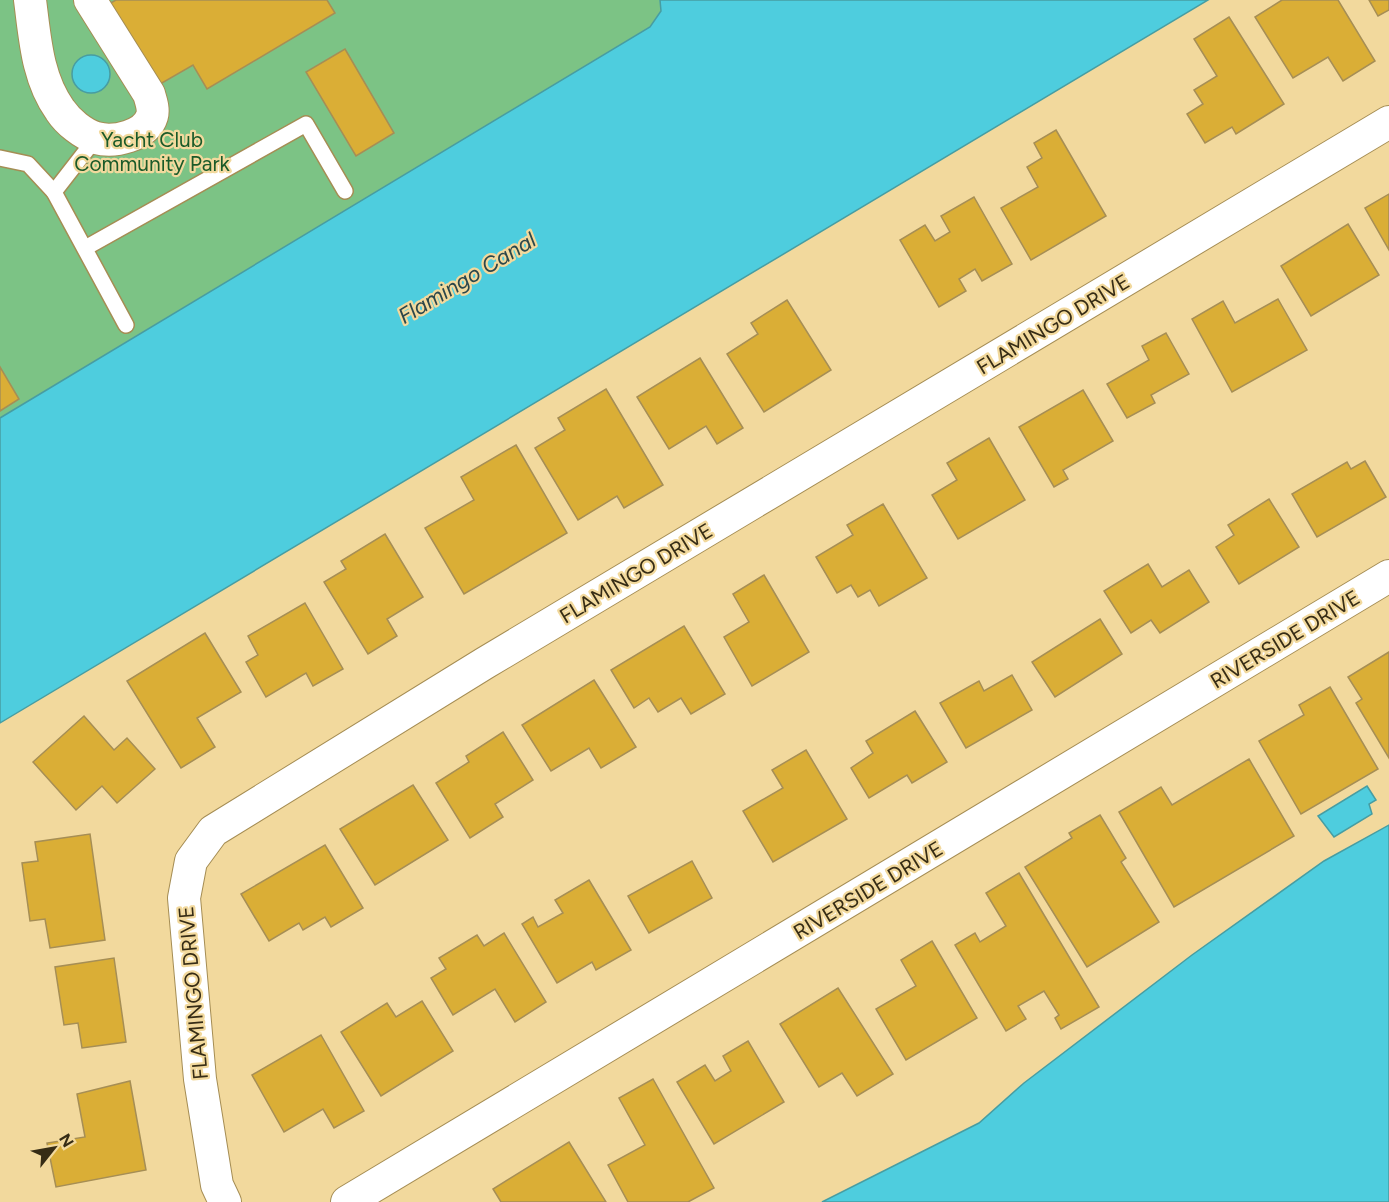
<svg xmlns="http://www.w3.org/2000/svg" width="1389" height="1202" font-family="Figtree,sans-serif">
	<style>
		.green { fill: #7cc385 }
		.water { fill: #4ecdde; stroke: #479da2; stroke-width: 1.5 }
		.building { fill: #daae36; stroke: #a68e55; stroke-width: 1.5 }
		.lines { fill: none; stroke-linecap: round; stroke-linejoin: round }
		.lane-casing { stroke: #a58d54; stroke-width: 18 }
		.street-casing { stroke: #a58d54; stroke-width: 34 }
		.lane { stroke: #fff; stroke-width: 15 }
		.street { stroke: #fff; stroke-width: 32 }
		.labels { text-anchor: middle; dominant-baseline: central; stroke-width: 4.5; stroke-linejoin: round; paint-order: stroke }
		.park-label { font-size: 21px; fill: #1a5a29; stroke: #f2d99d }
		.street-label { font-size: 21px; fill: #362c15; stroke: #f2d99d }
		.water-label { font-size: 22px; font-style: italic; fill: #2b474b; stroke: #f2d99d }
	</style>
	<rect width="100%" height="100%" fill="#f2d99d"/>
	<!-- green -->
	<polygon class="green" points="0,0 661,0 671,17 0,418"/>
	<!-- water -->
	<g class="water">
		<polygon points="660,0 1208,0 0,723 0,418 650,27 661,11"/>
		<circle cx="91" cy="74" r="19"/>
		<polygon points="1367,786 1376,800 1369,804 1372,814 1334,837 1318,816"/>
		<polygon points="1389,825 1389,1202 822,1202 979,1123 1024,1083 1192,955 1324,861"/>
	</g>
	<!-- building -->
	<g class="building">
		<polygon points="116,0 327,0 335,13 207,89 193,65 155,87 107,5"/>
		<polygon points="1282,0 1338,0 1375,61 1343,81 1328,57 1293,78 1255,17"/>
		<polygon points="1369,0 1389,0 1389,10 1378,16"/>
		<polygon points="1229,17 1284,104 1236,134 1232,127 1205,143 1187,114 1203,104 1194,90 1217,76 1194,39"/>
		<polygon points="345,49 394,133 356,156 306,72"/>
		<polygon points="1056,130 1106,216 1031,260 1001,208 1038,187 1027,167 1042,158 1034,143"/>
		<polygon points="1389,194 1389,250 1365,208"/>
		<polygon points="974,197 1012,264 982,281 975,269 959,279 966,291 939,307 900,240 925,225 935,241 950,232 941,216"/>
		<polygon points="1348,224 1379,275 1311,316 1281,266"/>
		<polygon points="1278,299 1307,350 1232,392 1192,319 1223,301 1235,323"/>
		<polygon points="787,300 831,370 764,412 727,354 758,334 751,323"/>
		<polygon points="1166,333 1189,374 1151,395 1155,403 1127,418 1107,384 1149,360 1142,346"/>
		<polygon points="700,358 743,428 717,444 706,426 669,449 637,397"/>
		<polygon points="0,367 19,399 0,411"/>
		<polygon points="606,389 663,485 624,508 617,496 578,520 535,448 565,430 558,418"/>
		<polygon points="1083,390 1113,441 1063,470 1068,479 1054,487 1019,427"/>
		<polygon points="989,438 1025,500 958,539 932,495 957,480 947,463"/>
		<polygon points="516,445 567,533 464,594 425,528 474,500 461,477"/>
		<polygon points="1365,461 1386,497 1317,537 1292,494 1347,462 1351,469"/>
		<polygon points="1269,499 1299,547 1239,584 1216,547 1234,535 1228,525"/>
		<polygon points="883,504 927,578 879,606 870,590 858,597 851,585 837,593 816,557 853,535 847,525"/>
		<polygon points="385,534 423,597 387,619 397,636 368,654 324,582 346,569 341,561"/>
		<polygon points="1148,564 1162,587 1189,570 1209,602 1160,633 1151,620 1131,633 1104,591"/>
		<polygon points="764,575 809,652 752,686 724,637 749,622 733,594"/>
		<polygon points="305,603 343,669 313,686 306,673 266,697 246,662 258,655 248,636"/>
		<polygon points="1100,619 1122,654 1055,697 1032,662"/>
		<polygon points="684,626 725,694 691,714 681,698 658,712 649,698 634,708 611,670"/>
		<polygon points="205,633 241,692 197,718 215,747 181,768 127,681"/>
		<polygon points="1389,652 1389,758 1356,703 1362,699 1348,677"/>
		<polygon points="1012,675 1032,710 966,748 940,703 979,681 984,691"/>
		<polygon points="594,680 636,747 601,768 589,748 551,771 522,725"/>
		<polygon points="1330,687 1378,769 1301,814 1259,741 1304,715 1299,705"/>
		<polygon points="915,711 947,762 912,783 907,775 869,798 851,768 873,753 866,741"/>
		<polygon points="84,716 114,750 127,738 155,769 117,803 102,786 76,810 33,762"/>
		<polygon points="503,732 533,780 495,804 503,817 470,838 436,783 469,762 466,756"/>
		<polygon points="806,750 847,819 773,862 743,811 783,788 772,770"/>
		<polygon points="1249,759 1294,836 1174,907 1119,812 1161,787 1172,805"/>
		<polygon points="413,785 448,840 375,885 340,829"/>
		<polygon points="1100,815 1126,858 1121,862 1159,922 1087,967 1025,867 1072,838 1069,833"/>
		<polygon points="90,834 105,940 50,948 45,919 30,921 22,863 38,861 35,842"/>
		<polygon points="325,845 363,908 331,927 325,917 303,930 299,923 269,941 241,894"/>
		<polygon points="692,861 712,898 649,933 628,896"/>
		<polygon points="1019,873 1099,1007 1061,1029 1055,1018 1059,1015 1044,991 1018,1006 1026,1019 1006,1031 955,945 975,933 980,942 1006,926 986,893"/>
		<polygon points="589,880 631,950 596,970 592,962 557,983 522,924 533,917 538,927 563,913 555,900"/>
		<polygon points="504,933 546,1002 515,1022 495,989 453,1015 431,978 446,969 439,958 477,935 484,946"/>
		<polygon points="932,941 977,1018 906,1060 876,1009 916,986 901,960"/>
		<polygon points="114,958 126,1042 82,1048 78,1023 64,1025 55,967"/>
		<polygon points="838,988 893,1074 857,1096 842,1073 819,1087 780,1024"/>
		<polygon points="422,1001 453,1051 381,1096 341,1032 387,1003 396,1017"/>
		<polygon points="321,1035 364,1111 334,1128 323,1109 284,1132 252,1075"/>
		<polygon points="748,1041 784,1102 714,1144 677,1082 705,1065 715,1081 731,1071 723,1056"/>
		<polygon points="653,1079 714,1188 688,1202 628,1202 608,1165 645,1145 619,1098"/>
		<polygon points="130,1081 146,1170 56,1187 47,1143 85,1137 77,1094"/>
		<polygon points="569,1142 606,1202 501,1202 493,1189"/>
	</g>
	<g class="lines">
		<!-- lane casing -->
		<g class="lane-casing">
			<g id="lane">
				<polyline points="0,158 28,164 54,192 126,325"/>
				<polyline points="54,192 96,138"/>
				<polyline points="87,247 306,124 345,191"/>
			</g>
		</g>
		<!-- street casing -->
		<g class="street-casing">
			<g id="street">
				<path d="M30 0C35 38 37 78 60 110 68 122 83 134 96 138 114 143 146 136 152 116 154 109 151 101 149 94L90 0"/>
				<polyline points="225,1202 217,1185 200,1079 184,898 191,861 213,831 485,663 1389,122"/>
				<polyline points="347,1202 1389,576"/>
			</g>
		</g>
		<!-- lane -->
		<use href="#lane" class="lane"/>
		<!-- street -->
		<use href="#street" class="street"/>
	</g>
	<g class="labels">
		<!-- park labels -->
		<g class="park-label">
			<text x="152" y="139">Yacht Club<tspan x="152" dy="24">Community Park</tspan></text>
		</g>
		<!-- street labels -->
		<g class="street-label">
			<text transform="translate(1053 324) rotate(-31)">FLAMINGO DRIVE</text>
			<text transform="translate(636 573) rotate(-31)">FLAMINGO DRIVE</text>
			<text transform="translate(1285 639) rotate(-31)">RIVERSIDE DRIVE</text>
			<text transform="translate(868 890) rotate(-31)">RIVERSIDE DRIVE</text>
			<text transform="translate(193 993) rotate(-95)">FLAMINGO DRIVE</text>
		</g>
		<!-- water labels -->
		<g class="water-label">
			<text transform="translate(467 278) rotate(-31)">Flamingo Canal</text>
		</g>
	</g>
	<!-- north arrow -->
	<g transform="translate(54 1148) rotate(59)" stroke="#f2d99d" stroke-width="4.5" paint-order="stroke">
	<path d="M0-4.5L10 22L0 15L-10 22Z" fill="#362c15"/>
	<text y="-9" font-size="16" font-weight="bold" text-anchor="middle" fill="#362c15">N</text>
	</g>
</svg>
